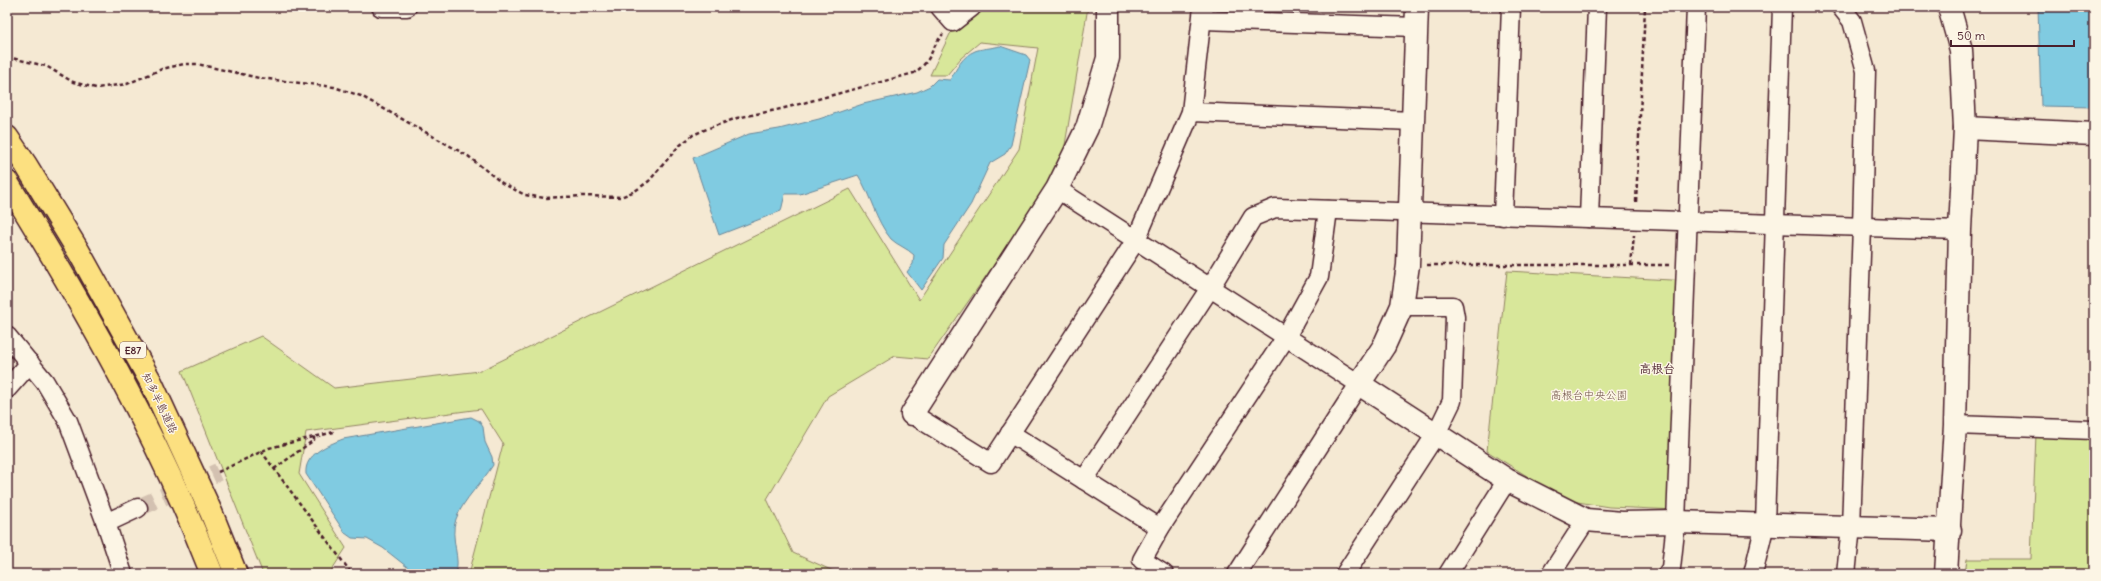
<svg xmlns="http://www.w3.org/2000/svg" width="2101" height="581" font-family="Delius,'Klee One',sans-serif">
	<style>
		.green { fill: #d8e79a; stroke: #918362 }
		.water { fill: #80cbe1; stroke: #6a8698 }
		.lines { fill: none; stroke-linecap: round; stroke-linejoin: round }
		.minor-tunnel { stroke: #d3c1b1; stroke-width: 18; stroke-dasharray: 18 9; stroke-linecap: butt }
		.minor-casing { stroke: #4a1f2b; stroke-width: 21 }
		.tertiary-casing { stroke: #4a1f2b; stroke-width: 25 }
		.motorway-casing { stroke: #4a1f2b; stroke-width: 25 }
		.path { stroke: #4a1f2b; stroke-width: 2.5; stroke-dasharray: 4 3; stroke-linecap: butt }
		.minor { stroke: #fcf5e5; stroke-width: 18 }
		.tertiary { stroke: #fcf5e5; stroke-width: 22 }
		.motorway { stroke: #fce080; stroke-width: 22 }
		.labels { text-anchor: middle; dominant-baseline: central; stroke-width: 3; stroke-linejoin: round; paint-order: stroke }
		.shield { fill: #fcf5e5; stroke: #7f5f63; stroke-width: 1 }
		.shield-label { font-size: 10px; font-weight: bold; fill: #4a1f2b }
		.park-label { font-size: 11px; fill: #6e5147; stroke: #fcf5e5 }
		.street-label { font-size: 11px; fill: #4a1f2b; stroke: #fcf5e5 }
		.neighbourhood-label { font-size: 12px; font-weight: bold; fill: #4a1f2b; stroke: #fcf5e5 }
	</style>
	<rect width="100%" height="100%" fill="#f5e9d3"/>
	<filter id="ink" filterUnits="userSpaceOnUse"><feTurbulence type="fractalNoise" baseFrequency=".025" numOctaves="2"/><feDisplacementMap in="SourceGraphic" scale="8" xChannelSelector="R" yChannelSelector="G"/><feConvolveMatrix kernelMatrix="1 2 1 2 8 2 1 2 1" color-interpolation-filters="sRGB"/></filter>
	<g filter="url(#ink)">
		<!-- green -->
		<g class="green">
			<polygon points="978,7 1088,7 1061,169 928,359 895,356 828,396 767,499 793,553 840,574 469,574 503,444 481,409 306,432 299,474 346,548 329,574 263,574 182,371 261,336 334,388 480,371 850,189 919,300 1019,149 1038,48 980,42 961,58 947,75 930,75 950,34"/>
			<polygon points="1507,271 1689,281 1678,510 1609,507 1565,500 1487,451"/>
			<polygon points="2036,434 2094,437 2094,574 1965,574 1967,559 2031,559"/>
		</g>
		<!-- water -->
		<g class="water">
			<polygon points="2038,7 2094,7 2094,107 2041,106"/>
			<path d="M1000 46 1026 55 1030 60 1011 145 1005 154 990 163 971 204 944 245 943 258 921 290 907 272 913 264 914 255C907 248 897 245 891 239 875 220 871 195 858 175L800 194H785L781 211 719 235 693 158 749 134 779 129 819 119 863 104 917 92 930 86 937 79 950 80C956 70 962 56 975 51 979 49 993 48 1000 46Z"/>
			<path d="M471 417 479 421 483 427 485 442 492 457 493 465C482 483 464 498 456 519 449 538 462 560 455 574H416L383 548 367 539 352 538 345 533 306 474C304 454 328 445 343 439Z"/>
		</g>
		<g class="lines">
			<!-- minor-tunnel -->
			<polyline class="minor-tunnel" points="138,508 218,472"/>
			<!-- minor casing -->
			<g class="minor-casing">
				<g id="minor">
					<polyline points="381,7 407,7"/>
					<polyline points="940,7 953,22 972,7"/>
					<polyline points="1841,7 1852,21 1866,71 1862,227 1851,527 1846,574"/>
					<polyline points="1203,20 1416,27"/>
					<polyline points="1191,112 1413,121"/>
					<polyline points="1057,189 1359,384 1237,574"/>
					<polyline points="1503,216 1511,7"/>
					<polyline points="1589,218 1597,7"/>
					<polyline points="7,336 45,382 68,421 106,523 138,508"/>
					<polyline points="7,389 30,363"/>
					<polyline points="912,414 991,463 1136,240 1191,112 1203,7"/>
					<polyline points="1955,425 2094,430"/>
					<polyline points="1010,433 1160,528"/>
					<polyline points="1084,480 1210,288 1253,217 1275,208 1960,230"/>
					<polyline points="106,523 123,574"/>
					<polyline points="1164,574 1142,560 1160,528 1286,337 1319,277 1328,210"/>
					<polyline points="1345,574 1436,434 1452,401 1455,317 1453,306 1402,306"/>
					<polyline points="1448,574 1507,480"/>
					<polyline points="1551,574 1586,520"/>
					<polyline points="1667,574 1671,568 1676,522 1696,7"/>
					<polyline points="1753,574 1765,524 1782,7"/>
				</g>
			</g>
			<!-- tertiary casing -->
			<g class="tertiary-casing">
				<g id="tertiary">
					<polyline points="1417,7 1408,265 1402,306 1384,346 1359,384 1507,480 1586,520 1622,523 1676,522 1950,530"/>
					<polyline points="1965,128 2094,134"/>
					<polyline points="912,414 1057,189 1087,128 1108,58 1108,7"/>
					<polyline points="1946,574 1955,425 1960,230 1965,128 1961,50 1949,7"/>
				</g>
			</g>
			<!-- motorway casing -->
			<g class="motorway-casing">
				<g id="motorway">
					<polyline points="7,137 26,165 79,252 151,382 211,512 236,574"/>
					<path d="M7 182C85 308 158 436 212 574"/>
				</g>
			</g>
			<!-- path -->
			<g class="path">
				<path d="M7 57 46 66 73 82 96 88 127 84 162 69 184 64H197L259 78 334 87 361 96 468 156 502 183 525 195 545 198 583 196 621 197 635 191 649 181 678 147 693 135 709 128 737 118 781 109 914 73C934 59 929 50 943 34"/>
				<polyline points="1636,202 1645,7"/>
				<polyline points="1427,265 1670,265"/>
				<polyline points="1631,265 1634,235"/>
				<polyline points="261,451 352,574"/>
				<polyline points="274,469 314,440 314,436"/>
				<polyline points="218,472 269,448 334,432"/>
			</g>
			<!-- minor -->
			<use href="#minor" class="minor"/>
			<!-- tertiary -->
			<use href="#tertiary" class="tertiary"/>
			<!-- motorway -->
			<use href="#motorway" class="motorway"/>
		</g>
	</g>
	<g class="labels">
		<!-- shield labels -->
		<rect class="shield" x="120" y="342" width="26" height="16" rx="3"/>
		<g class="shield-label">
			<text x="133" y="350">E87</text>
		</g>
		<!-- park labels -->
		<g class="park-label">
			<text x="1589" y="395">高根台中央公園</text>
		</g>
		<!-- street labels -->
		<g class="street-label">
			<text transform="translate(160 403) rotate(64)">知多半島道路</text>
		</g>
		<!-- neighbourhood labels -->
		<g class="neighbourhood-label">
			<text x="1657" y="368">高根台</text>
		</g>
	</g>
	<!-- margin -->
	<rect width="2101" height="581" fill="none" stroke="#fcf5e5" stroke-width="24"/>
	<rect x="12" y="12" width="2077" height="557" fill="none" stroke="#4a1f2b" stroke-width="1.5" filter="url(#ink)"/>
	<!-- scale -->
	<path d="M1951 40v6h123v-6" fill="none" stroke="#4a1f2b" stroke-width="2"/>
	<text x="1957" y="40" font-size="12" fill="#4a1f2b" stroke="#fcf5e5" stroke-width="3" paint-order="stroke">50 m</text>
</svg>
